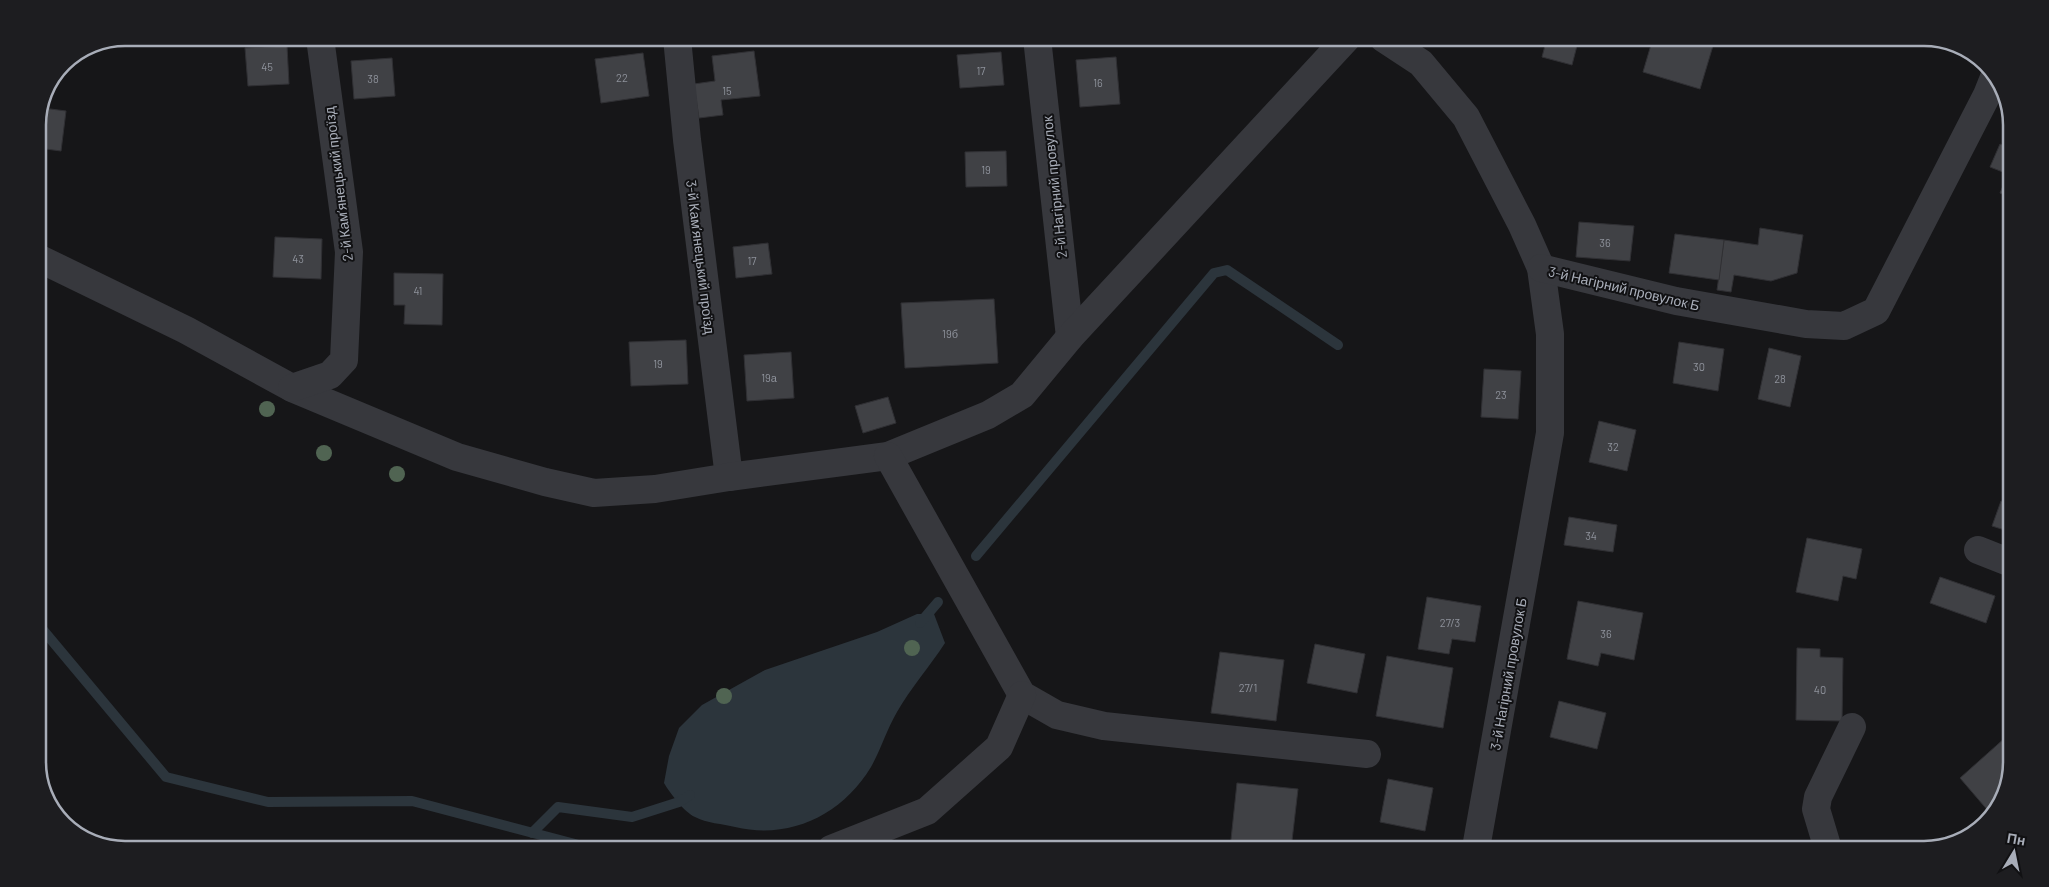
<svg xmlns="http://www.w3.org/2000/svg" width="2049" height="887" font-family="Barlow,sans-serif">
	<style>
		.water { fill: #2c353c }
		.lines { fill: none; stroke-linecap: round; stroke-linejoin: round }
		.stream { stroke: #2c353c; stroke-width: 10 }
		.building { fill: #404145; stroke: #303034 }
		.minor { stroke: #37383d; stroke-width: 28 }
		.tree { fill: #506452 }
		.labels { text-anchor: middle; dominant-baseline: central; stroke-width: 4; stroke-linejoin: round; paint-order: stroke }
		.number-label { font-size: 11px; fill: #8e929b }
		.street-label { font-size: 14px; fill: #a8adb8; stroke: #111113 }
		.rim { fill: none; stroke: #a8adb8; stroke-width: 2.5 }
	</style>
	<rect width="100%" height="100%" fill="#161618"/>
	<!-- water -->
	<path class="water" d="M917 614H934L945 643C930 666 910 689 897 712 887 729 881 749 871 767 842 815 790 840 735 827 723 824 706 823 695 817 684 812 670 793 664 783L669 756 679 728 702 705 765 670 877 632Z"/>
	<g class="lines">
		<!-- stream -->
		<g class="stream">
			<polyline points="976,556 1214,273 1227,270 1338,345"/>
			<polyline points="920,623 938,602"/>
			<polyline points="38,624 166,777 268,802 412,801 594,849"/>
			<polyline points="532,833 558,807 632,817 679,802 690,795"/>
		</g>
	</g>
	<!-- building -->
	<g class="building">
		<polygon points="1222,38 1265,38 1265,41 1223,46"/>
		<polygon points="1547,38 1579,38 1572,65 1542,57"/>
		<polygon points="1653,38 1709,38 1715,39 1700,89 1643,72"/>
		<polygon points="287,46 289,84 248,86 245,48"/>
		<polygon points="754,51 760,96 721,100 723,115 699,118 694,84 715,81 712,56"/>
		<polygon points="1001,52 1004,85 960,88 957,55"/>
		<polygon points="643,53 649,96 601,103 595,59"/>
		<polygon points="1116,57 1120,104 1080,107 1076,60"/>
		<polygon points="392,58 395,96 354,99 351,61"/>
		<polygon points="43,108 66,111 61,151 38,148 38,120"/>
		<polygon points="2000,144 2011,149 2011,198 2000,193 2008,174 1990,167"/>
		<polygon points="1006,151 1007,186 966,187 965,152"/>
		<polygon points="1579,222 1634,226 1630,261 1576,257"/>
		<polygon points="1760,228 1803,235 1797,273 1771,281 1734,275 1731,292 1717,290 1724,240 1758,245"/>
		<polygon points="1675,234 1724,240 1719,280 1669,273"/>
		<polygon points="275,237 322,239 321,279 273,277"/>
		<polygon points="768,243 772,274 736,278 733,247"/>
		<polygon points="394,273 443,274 442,325 404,324 405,305 394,305"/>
		<polygon points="994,299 998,363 905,368 901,303"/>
		<polygon points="686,340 688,384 631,386 629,342"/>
		<polygon points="1679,342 1724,349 1718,391 1673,383"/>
		<polygon points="1769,348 1801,356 1790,407 1758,399"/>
		<polygon points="791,352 794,398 747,401 744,355"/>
		<polygon points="1484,369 1521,371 1518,419 1481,417"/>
		<polygon points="888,397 896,423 863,433 855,406"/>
		<polygon points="1599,421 1636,430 1627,471 1589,462"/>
		<polygon points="2001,501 2011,505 2011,532 1992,526"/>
		<polygon points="1569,517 1617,525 1613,552 1564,545"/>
		<polygon points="1807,538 1862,549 1856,579 1843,576 1838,601 1796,592"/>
		<polygon points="1940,577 1995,596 1986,623 1930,603"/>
		<polygon points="1427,597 1481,606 1475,642 1452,639 1449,654 1418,649"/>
		<polygon points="1578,601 1643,613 1634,660 1601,653 1598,666 1567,659"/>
		<polygon points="1315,644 1365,654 1357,693 1307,683"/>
		<polygon points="1797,648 1820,649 1820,657 1843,658 1842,721 1796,720"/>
		<polygon points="1220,652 1284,660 1276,721 1211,713"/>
		<polygon points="1387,656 1453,668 1443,728 1376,716"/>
		<polygon points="1559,701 1606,713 1597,749 1550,737"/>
		<polygon points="2006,737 2011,744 2012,761 2005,795 1990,813 1960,778"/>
		<polygon points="1388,779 1433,788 1425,831 1380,822"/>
		<polygon points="1237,783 1298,789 1291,849 1230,849"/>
	</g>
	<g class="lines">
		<!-- minor -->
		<g class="minor">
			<polyline points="677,38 687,140 729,477"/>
			<polyline points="1037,38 1070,337"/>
			<polyline points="1383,38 1421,63 1466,117 1522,225 1541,268 1550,334 1550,433 1476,848 1477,849"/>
			<polyline points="38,258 186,330 292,388 457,457 545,482 594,493 655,489 729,477 888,456 988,415 1022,395 1070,337 1347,38"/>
			<polyline points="1541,268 1676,301 1806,324 1844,326 1876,311 1987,95 1995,75"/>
			<polyline points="292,388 330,375 344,360 349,252 320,38"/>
			<polyline points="888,456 1022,695 1057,715 1104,726 1367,754"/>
			<polyline points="1978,550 2011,563"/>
			<polyline points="831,849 927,811 999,747 1022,695"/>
			<polyline points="1828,849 1816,809 1818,797 1852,727"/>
		</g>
	</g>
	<!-- trees -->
	<g class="tree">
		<circle cx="267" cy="409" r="8"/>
		<circle cx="324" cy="453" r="8"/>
		<circle cx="397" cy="474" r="8"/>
		<circle cx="912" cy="648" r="8"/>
		<circle cx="724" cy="696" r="8"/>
	</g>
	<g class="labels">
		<!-- number labels -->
		<g class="number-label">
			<text x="267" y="66">45</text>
			<text x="981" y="70">17</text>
			<text x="622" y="77">22</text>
			<text x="373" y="78">38</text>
			<text x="1098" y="82">16</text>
			<text x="727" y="90">15</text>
			<text x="986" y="169">19</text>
			<text x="1605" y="242">36</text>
			<text x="298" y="258">43</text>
			<text x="752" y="260">17</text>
			<text x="418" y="290">41</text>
			<text x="950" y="333">19б</text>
			<text x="658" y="363">19</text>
			<text x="1699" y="366">30</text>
			<text x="769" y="377">19а</text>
			<text x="1780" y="378">28</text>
			<text x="1501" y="394">23</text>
			<text x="1613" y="446">32</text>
			<text x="1591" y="535">34</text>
			<text x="1450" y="622">27/3</text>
			<text x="1606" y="633">36</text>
			<text x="1248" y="687">27/1</text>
			<text x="1820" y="689">40</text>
		</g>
		<!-- street labels -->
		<g class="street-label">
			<text transform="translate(338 184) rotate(-97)">2-й Камʼянецький проїзд</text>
			<text transform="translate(1054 187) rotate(-96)">2-й Нагірний провулок</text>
			<text transform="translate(701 257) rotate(83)">3-й Камʼянецький проїзд</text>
			<text transform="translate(1624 288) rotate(13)">3-й Нагірний провулок Б</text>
			<text transform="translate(1508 674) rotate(-80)">3-й Нагірний провулок Б</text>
		</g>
	</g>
	<!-- crop -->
	<path d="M0 0H2049V887H0ZM125 46H1924A79 79 0 0 1 2003 125V762A79 79 0 0 1 1924 841H125A79 79 0 0 1 46 762V125A79 79 0 0 1 125 46Z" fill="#1d1d20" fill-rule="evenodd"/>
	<path class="rim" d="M125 46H1924A79 79 0 0 1 2003 125V762A79 79 0 0 1 1924 841H125A79 79 0 0 1 46 762V125A79 79 0 0 1 125 46Z"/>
	<!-- north arrow -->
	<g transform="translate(2014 852) rotate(10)" stroke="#111113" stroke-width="4" paint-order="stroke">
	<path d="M0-4L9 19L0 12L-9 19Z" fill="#a8adb8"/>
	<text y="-8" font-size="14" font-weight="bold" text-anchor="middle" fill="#a8adb8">Пн</text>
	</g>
</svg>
